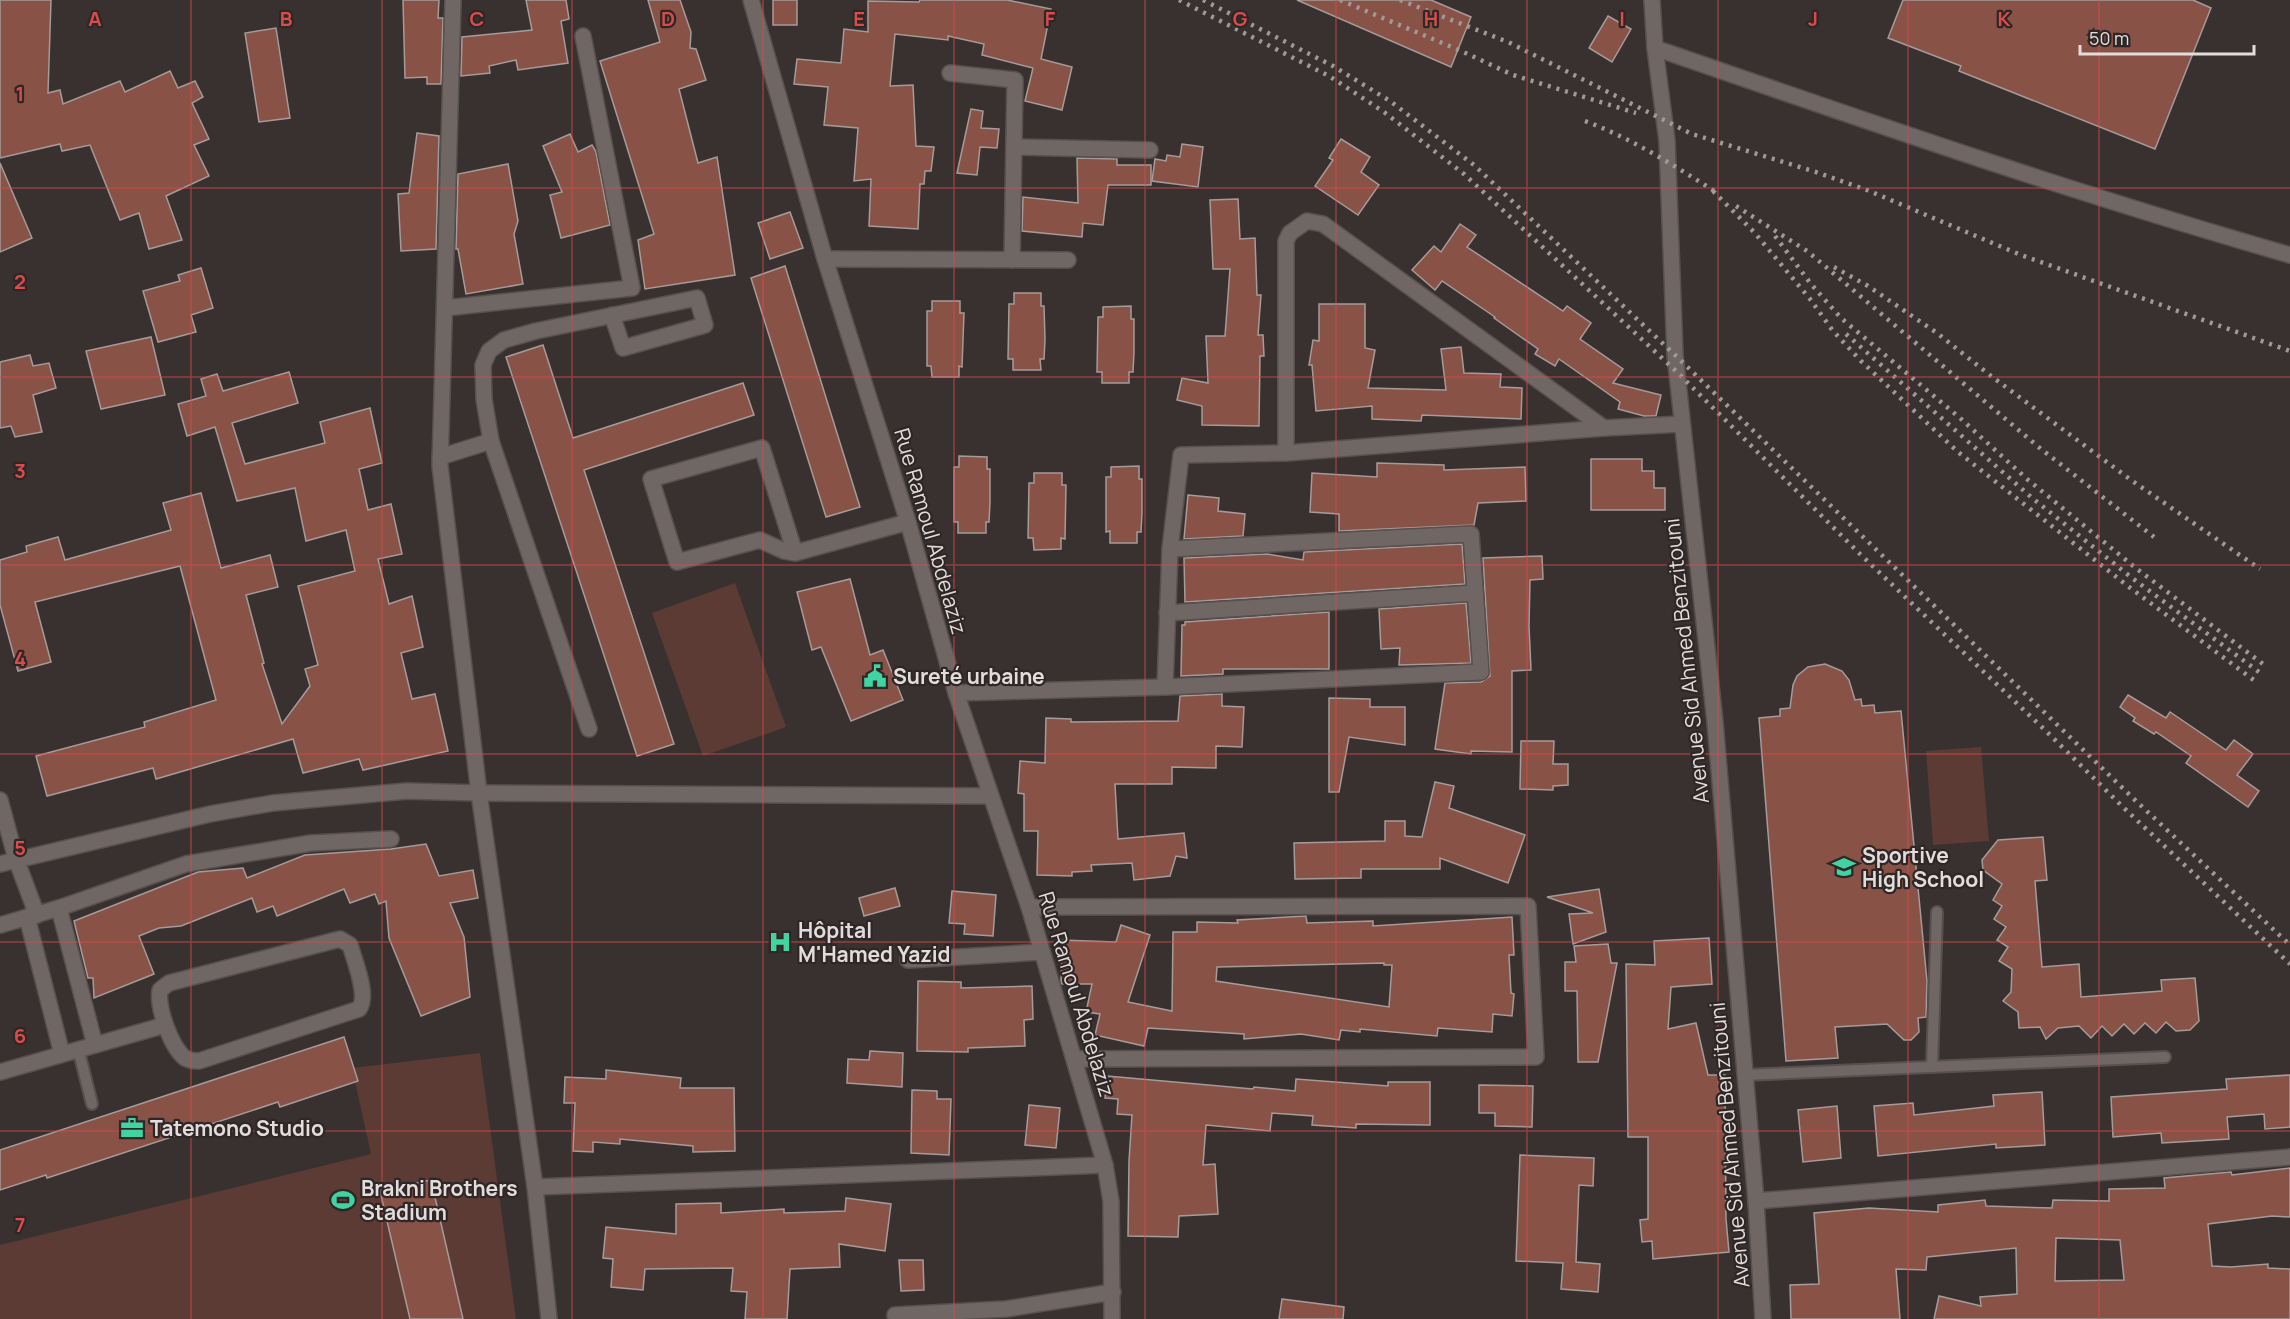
<svg xmlns="http://www.w3.org/2000/svg" width="2290" height="1319" font-family="Manrope,sans-serif">
	<style>
		.green { fill: #5b3b34 }
		.building { fill: #895247; stroke: #a59b99; stroke-width: 1.5; fill-rule: evenodd }
		.lines { fill: none; stroke-linecap: round; stroke-linejoin: round }
		.lane-casing { stroke: #56504f; stroke-width: 14 }
		.street-casing { stroke: #56504f; stroke-width: 18 }
		.secondary-casing { stroke: #56504f; stroke-width: 18 }
		.lane { stroke: #706765; stroke-width: 10 }
		.street { stroke: #706765; stroke-width: 15 }
		.secondary { stroke: #706765; stroke-width: 15 }
		.rail { stroke: #9f9998; stroke-width: 4.5; stroke-dasharray: 3 6; stroke-linecap: butt }
		.grid { fill: none; stroke: #d84c4c; stroke-width: 1.5; stroke-opacity: 0.55 }
		.labels { text-anchor: middle; dominant-baseline: central; stroke-width: 4.5; stroke-linejoin: round; paint-order: stroke }
		.street-label { font-size: 21px; fill: #e2dddc; stroke: #2f2726 }
		.poi-label { font-size: 21px; font-weight: bold; fill: #e2dddc; stroke: #2f2726; text-anchor: start }
		.grid-label { font-size: 20px; text-anchor: middle; font-weight: bold; fill: #d84c4c; stroke: #2f2726; stroke-width: 4.5; stroke-linejoin: round; paint-order: stroke }
	</style>
	<rect width="100%" height="100%" fill="#393130"/>
	<!-- green -->
	<g class="green">
		<polygon points="735,583 786,727 703,756 652,613"/>
		<polygon points="1981,747 1989,841 1933,845 1926,751"/>
		<polygon points="480,1053 516,1319 0,1319 0,1245 371,1154 352,1068"/>
	</g>
	<!-- building -->
	<g class="building">
		<polygon points="0,0 51,0 48,93 60,90 63,104 120,81 125,92 170,71 178,88 195,81 203,97 192,103 209,139 194,145 209,176 166,196 182,240 149,249 139,213 120,220 90,145 62,151 60,144 0,158"/>
		<polygon points="403,0 439,0 438,18 443,18 441,84 427,84 427,77 405,78"/>
		<polygon points="526,0 566,0 569,19 561,21 568,63 518,70 516,60 489,66 490,73 461,76 462,37 532,30"/>
		<polygon points="648,0 680,0 691,32 690,48 696,49 706,80 679,89 698,163 717,157 735,275 645,289 638,240 654,234 600,61 660,42"/>
		<rect x="773" y="0" width="24" height="25"/>
		<polygon points="920,0 1007,0 1051,9 1041,59 1072,67 1062,110 1025,101 1033,68 982,55 984,44 948,36 948,40 895,34 890,86 913,85 916,146 934,147 931,171 925,171 924,184 920,184 918,229 869,226 871,179 854,181 858,128 824,125 828,87 794,84 797,59 841,63 844,29 868,32 868,1 919,2"/>
		<polygon points="1297,0 1431,0 1471,17 1451,67"/>
		<polygon points="1903,0 2193,0 2211,8 2155,149 1959,71 1961,66 1888,38"/>
		<polygon points="1608,16 1631,29 1612,62 1589,48"/>
		<polygon points="276,28 290,118 259,122 245,33"/>
		<polygon points="971,109 983,111 981,128 999,129 997,148 980,147 977,175 957,173"/>
		<polygon points="417,133 439,136 436,249 401,251 398,194 409,193"/>
		<polygon points="570,134 578,152 592,145 596,152 610,225 561,238 550,195 562,192 543,146"/>
		<polygon points="1341,139 1370,157 1361,172 1379,185 1358,215 1315,186 1333,160 1329,158"/>
		<polygon points="1182,144 1203,147 1198,187 1152,181 1155,159 1166,161 1167,155 1180,157"/>
		<polygon points="1077,158 1117,159 1117,165 1151,165 1151,185 1108,185 1103,225 1083,223 1082,237 1022,231 1023,197 1078,203"/>
		<polygon points="0,163 32,238 0,252"/>
		<polygon points="508,164 518,221 514,234 523,284 466,294 458,249 456,249 458,174"/>
		<polygon points="1238,199 1240,239 1255,238 1257,295 1261,295 1258,335 1263,335 1264,356 1260,356 1259,426 1202,425 1202,406 1177,400 1182,378 1208,383 1206,336 1225,336 1230,269 1213,269 1210,200"/>
		<polygon points="790,212 803,248 770,259 758,223"/>
		<polygon points="1460,224 1476,235 1467,247 1563,311 1567,306 1591,323 1580,339 1623,369 1613,383 1661,395 1656,416 1644,416 1618,409 1620,402 1559,359 1555,366 1535,354 1538,349 1494,318 1495,317 1442,281 1435,290 1412,270 1434,246 1441,252"/>
		<polygon points="785,266 860,507 826,517 751,278"/>
		<polygon points="201,268 213,308 191,315 196,332 158,342 143,291 180,281 178,275"/>
		<polygon points="1014,293 1041,293 1041,306 1044,306 1045,339 1044,359 1040,359 1041,370 1013,370 1013,359 1008,359 1009,304 1014,304"/>
		<polygon points="932,301 960,301 960,313 964,313 962,367 959,366 959,377 932,377 931,366 927,366 927,311 932,311"/>
		<polygon points="1319,304 1365,304 1365,348 1375,350 1368,388 1446,390 1441,349 1461,347 1464,373 1501,374 1500,387 1522,388 1521,419 1422,415 1421,421 1372,419 1372,406 1316,411 1312,365 1309,365 1313,340 1319,341"/>
		<polygon points="1131,306 1131,319 1134,319 1134,352 1133,372 1129,372 1129,383 1102,383 1102,372 1097,372 1098,317 1103,317 1103,307"/>
		<polygon points="151,337 165,395 101,409 86,351"/>
		<polygon points="543,345 573,438 743,383 754,415 584,470 674,744 637,756 506,357"/>
		<polygon points="30,355 33,366 49,363 56,388 33,395 42,432 15,437 11,426 0,428 0,362"/>
		<polygon points="289,372 298,403 232,423 245,464 325,443 320,422 370,408 382,463 359,469 368,510 391,504 402,554 378,559 389,604 412,596 423,647 401,653 412,699 435,694 448,751 363,770 359,759 303,773 293,739 156,779 153,768 47,796 36,756 145,727 144,722 216,700 180,566 35,602 51,662 18,671 0,605 0,560 27,552 26,546 58,537 65,560 171,530 163,503 201,493 221,568 270,555 278,587 246,595 264,663 262,664 282,724 310,686 305,669 318,665 298,586 355,571 346,530 306,541 295,488 237,501 215,427 187,436 178,404 206,396 201,379 217,374 223,391"/>
		<polygon points="959,456 987,457 987,469 990,469 990,502 989,522 986,522 986,533 958,533 958,522 954,522 954,467 959,467"/>
		<polygon points="1591,459 1642,459 1642,471 1654,471 1654,488 1665,488 1665,510 1591,510"/>
		<polygon points="1377,463 1444,465 1444,470 1525,467 1526,501 1478,503 1474,525 1339,531 1339,514 1310,512 1312,473 1377,477"/>
		<polygon points="1139,466 1139,479 1142,479 1142,512 1141,532 1137,532 1137,543 1110,543 1110,531 1106,532 1106,477 1111,477 1111,467"/>
		<polygon points="1034,473 1062,473 1062,485 1066,485 1065,539 1061,538 1061,549 1034,550 1033,538 1028,538 1029,483 1034,483"/>
		<polygon points="1188,495 1219,498 1218,511 1245,514 1243,536 1184,539"/>
		<polygon points="1462,544 1465,584 1185,602 1184,558 1267,554 1303,560 1304,552"/>
		<polygon points="1542,556 1543,579 1530,580 1529,626 1531,670 1512,671 1512,752 1471,751 1471,754 1435,749 1445,683 1481,682 1490,676 1483,558"/>
		<polygon points="850,579 870,655 883,650 903,700 851,721 821,647 812,650 797,592"/>
		<polygon points="1466,603 1471,663 1399,665 1400,648 1381,649 1379,609"/>
		<polygon points="1329,612 1329,669 1223,669 1223,674 1181,676 1182,625 1185,625 1185,622"/>
		<polygon points="1825,664 1842,671 1849,680 1855,700 1861,699 1862,706 1874,705 1875,713 1901,711 1927,981 1926,1017 1918,1018 1919,1032 1911,1040 1904,1040 1887,1024 1835,1027 1838,1058 1786,1061 1759,718 1780,716 1780,709 1790,708 1793,685 1797,676 1808,667"/>
		<polygon points="1222,694 1222,706 1244,707 1242,747 1216,746 1216,768 1172,767 1172,784 1115,784 1118,839 1184,833 1187,858 1176,856 1170,876 1134,880 1132,863 1091,865 1092,871 1072,872 1072,876 1037,875 1038,831 1024,831 1024,794 1018,793 1020,761 1045,763 1046,718 1071,719 1071,722 1178,721 1180,696"/>
		<polygon points="2128,695 2166,718 2170,712 2226,750 2234,740 2253,754 2237,775 2259,791 2248,807 2186,763 2191,756 2156,732 2154,734 2133,721 2135,718 2120,707"/>
		<polygon points="1329,698 1370,699 1370,707 1405,707 1405,745 1349,737 1339,792 1329,792"/>
		<polygon points="1521,741 1554,741 1553,764 1568,764 1568,785 1553,786 1553,790 1520,789"/>
		<polygon points="1435,782 1454,786 1449,808 1525,835 1508,883 1440,858 1440,869 1361,869 1361,878 1295,879 1294,843 1385,841 1385,821 1405,821 1405,836 1422,837"/>
		<polygon points="2043,837 2047,880 2035,881 2042,967 2079,964 2081,997 2162,991 2161,980 2195,978 2199,1021 2190,1030 2176,1031 2166,1022 2156,1033 2145,1023 2134,1034 2124,1024 2112,1036 2102,1026 2091,1038 2079,1026 2058,1028 2046,1039 2040,1027 2019,1028 2018,1012 2003,1001 2011,992 2012,969 1999,961 2008,947 1997,940 2006,927 1994,919 2002,906 1993,900 2002,884 1983,870 1982,860 1998,840"/>
		<polygon points="426,844 439,876 473,870 478,898 450,903 464,937 470,997 421,1016 389,938 386,901 379,904 375,894 350,903 344,889 277,916 273,906 257,912 252,898 181,926 159,928 139,936 154,974 94,998 93,978 88,978 74,921 198,872 243,868 247,878 305,855 391,849"/>
		<polygon points="895,888 900,906 864,916 859,898"/>
		<polygon points="1599,889 1606,932 1573,944 1569,914 1593,913 1547,897"/>
		<polygon points="952,891 996,895 993,936 964,934 965,924 949,923"/>
		<path d="M1306 916 1307 923 1373 921V926L1512 917 1514 955H1509L1511 993 1514 994 1512 1016 1493 1014 1492 1032 1438 1028 1437 1036 1360 1029V1032L1341 1030 1339 1040 1301 1034 1244 1039V1034L1148 1028 1144 1046 1095 1035 1100 1014 1086 1012 1092 984H1062L1061 982 1062 940 1116 942 1121 925 1150 935 1128 1002 1172 1011 1173 932H1197V922L1238 923 1237 920ZM1384 963V965H1392L1389 1007 1216 981 1217 967Z"/>
		<polygon points="1709,938 1712,984 1671,987 1668,1029 1696,1023 1708,1075 1725,1075 1726,1219 1729,1252 1653,1259 1652,1241 1642,1242 1640,1220 1648,1219 1648,1137 1628,1137 1626,964 1655,965 1654,941"/>
		<polygon points="1608,944 1611,963 1617,963 1598,1062 1578,1062 1577,991 1565,991 1565,962 1576,962 1574,946"/>
		<polygon points="918,981 961,982 961,988 1032,986 1033,1019 1024,1020 1025,1046 968,1048 968,1052 917,1051"/>
		<polygon points="344,1037 358,1081 280,1107 278,1102 47,1178 46,1175 0,1190 0,1150"/>
		<polygon points="870,1051 903,1053 902,1087 847,1083 848,1059 869,1060"/>
		<polygon points="606,1070 681,1078 680,1088 734,1088 735,1151 693,1152 693,1146 620,1139 620,1144 593,1142 593,1152 573,1151 575,1103 564,1103 565,1077 606,1079"/>
		<polygon points="2290,1075 2290,1127 2265,1129 2264,1114 2227,1117 2229,1139 2162,1143 2161,1133 2113,1137 2111,1097 2227,1089 2226,1079"/>
		<polygon points="1107,1076 1253,1089 1254,1087 1295,1091 1296,1079 1388,1086 1388,1082 1430,1082 1430,1125 1356,1124 1356,1128 1312,1125 1313,1116 1272,1113 1270,1131 1206,1125 1203,1165 1215,1164 1218,1214 1179,1216 1178,1237 1128,1236 1129,1161 1132,1115 1117,1114 1118,1099 1105,1098"/>
		<polygon points="1479,1085 1533,1086 1532,1127 1495,1126 1495,1113 1479,1113"/>
		<polygon points="912,1090 937,1091 937,1099 951,1099 949,1155 911,1153"/>
		<polygon points="2042,1092 2045,1145 1996,1148 1996,1144 1878,1156 1874,1106 1913,1103 1914,1115 1994,1106 1993,1095"/>
		<polygon points="1029,1105 1060,1108 1056,1148 1025,1145"/>
		<polygon points="1837,1106 1841,1158 1803,1162 1798,1110"/>
		<polygon points="1520,1155 1594,1158 1593,1186 1579,1185 1576,1262 1600,1264 1598,1292 1561,1289 1563,1263 1516,1261"/>
		<path d="M2290 1168V1217L2272 1216 2208 1224 2212 1266 2231 1267 2268 1264V1268L2290 1269V1319H1934L1939 1296 1981 1306 1980 1297 2017 1294 2016 1248 1927 1257 1926 1270 1896 1269 1900 1319H1791L1790 1285 1819 1284 1814 1213 1869 1208 1938 1212V1205L1985 1200 1986 1206 2052 1208 2053 1200 2109 1201V1189L2165 1188 2164 1178 2231 1172 2232 1175ZM2056 1238 2120 1240 2124 1280 2055 1281Z"/>
		<polygon points="431,1180 463,1319 410,1319 380,1191"/>
		<polygon points="846,1198 891,1204 885,1251 839,1244 840,1267 790,1269 787,1319 745,1319 747,1292 731,1291 733,1268 645,1269 643,1290 611,1287 613,1259 603,1258 606,1227 676,1234 676,1204 721,1203 721,1213 784,1209 784,1213 845,1211"/>
		<polygon points="899,1260 923,1260 924,1290 901,1291"/>
		<polygon points="1282,1299 1344,1307 1343,1319 1279,1319"/>
	</g>
	<g class="lines">
		<!-- lane casing -->
		<g class="lane-casing">
			<g id="lane">
				<polyline points="78,1048 92,1104"/>
				<polyline points="1932,1067 1937,912"/>
				<polyline points="1744,1075 2165,1057"/>
			</g>
		</g>
		<!-- street casing -->
		<g class="street-casing">
			<g id="street">
				<polyline points="453,0 440,466 479,793 535,1187 549,1319"/>
				<path d="M1655 48C1866 121 2076 194 2290 255"/>
				<polyline points="950,73 1015,80 1012,260"/>
				<polyline points="1014,147 1150,150"/>
				<polyline points="825,259 1068,260"/>
				<polyline points="445,308 632,288 583,36"/>
				<polyline points="491,441 589,729"/>
				<polyline points="1286,453 1286,241 1290,233 1307,221 1323,224 1604,428"/>
				<polyline points="440,457 491,441 484,399 483,365 489,351 504,340 536,331 697,298 705,325 623,348 612,315"/>
				<polyline points="795,553 762,448 651,479 677,562 760,540 784,551 795,553 908,522"/>
				<polyline points="1167,613 1475,593"/>
				<polyline points="1165,687 1170,549 1181,455 1286,453 1604,428 1682,424"/>
				<polyline points="956,693 1165,687 1481,672 1471,534 1170,549"/>
				<polyline points="0,800 16,859 37,915"/>
				<polyline points="0,864 210,814 273,803 407,791 479,793 990,796"/>
				<polyline points="1029,907 1528,906 1536,1057 1076,1059"/>
				<polyline points="59,908 95,1045"/>
				<polyline points="27,917 62,1054"/>
				<polyline points="0,925 59,908 186,864 311,843 391,839"/>
				<path d="M340 939 350 945C355 962 369 996 359 1009L199 1061C194 1061 190 1061 185 1058 171 1047 157 1008 160 990L169 983Z"/>
				<polyline points="908,960 1042,952"/>
				<polyline points="0,1072 165,1025"/>
				<polyline points="535,1187 1105,1165"/>
				<polyline points="1756,1201 2290,1157"/>
				<polyline points="895,1315 1006,1309 1113,1292"/>
			</g>
		</g>
		<!-- secondary casing -->
		<g class="secondary-casing">
			<g id="secondary">
				<polyline points="751,0 825,259 908,522 956,693 1029,907 1105,1165 1111,1201 1112,1319"/>
				<polyline points="1652,0 1655,48 1667,141 1675,355 1715,722 1756,1201 1763,1319"/>
			</g>
		</g>
		<!-- lane -->
		<use href="#lane" class="lane"/>
		<!-- street -->
		<use href="#street" class="street"/>
		<!-- secondary -->
		<use href="#secondary" class="secondary"/>
		<!-- rail -->
		<g class="rail">
			<polyline points="1179,0 1329,76 1384,112 1464,174 1677,372 1860,554 2048,733 2126,810 2290,964"/>
			<polyline points="1203,0 1333,66 1390,101 1474,165 1675,355 2136,801 2290,945"/>
			<polyline points="1340,0 1459,50 1513,75 1636,113"/>
			<polyline points="1400,0 1508,42 1692,134 1816,172 1867,190 2021,255 2290,351"/>
			<path d="M1585 121C1633 139 1675 166 1719 194"/>
			<polyline points="1713,191 1754,232 1810,299 1833,331 1861,361 1958,452 2129,587 2255,681"/>
			<polyline points="1736,206 1807,251 2041,449 2154,537"/>
			<polyline points="1775,236 1811,284 1841,318 1960,418 2027,479 2137,569 2263,664"/>
			<polyline points="1834,267 1868,286 1937,333 1991,376 2131,480 2260,569"/>
			<polyline points="1846,334 2031,497 2132,578 2259,672"/>
		</g>
	</g>
	<!-- grid -->
	<path class="grid" d="M191 0V1319M382 0V1319M572 0V1319M763 0V1319M954 0V1319M1145 0V1319M1336 0V1319M1527 0V1319M1718 0V1319M1908 0V1319M2099 0V1319M0 188H2290M0 377H2290M0 565H2290M0 754H2290M0 942H2290M0 1131H2290"/>
	<!-- icons -->
	<defs>
		<g id="civic-bare" transform="scale(1.8)"><path d="M-.6-6.5H3V-4.5H.6V-3L4-1V1h2V6H-6V1h2V-1L-.6-3ZM-1.2 2.5V6h2.4V2.5Z" fill="#3fd4a2" stroke="#2f2726" stroke-width="2.5" paint-order="stroke"/></g>
		<g id="school-bare" transform="scale(1.8)"><path d="M0-5L7-2L0 1L-7-2ZM-4 1L0 2.5L4 1V4Q0 6-4 4Z" fill="#3fd4a2" stroke="#2f2726" stroke-width="2.5" paint-order="stroke"/></g>
		<g id="hospital-bare" transform="scale(1.8)"><path d="M-5-5h3v3.5h4V-5h3V5h-3V1.5h-4V5h-3Z" fill="#3fd4a2" stroke="#2f2726" stroke-width="2.5" paint-order="stroke"/></g>
		<g id="office-bare" transform="scale(1.8)"><path d="M-6-3h4V-5.5h4V-3h4V5H-6ZM-1-4.5V-3h2v-1.5ZM-6 0V1H6V0Z" fill="#3fd4a2" stroke="#2f2726" stroke-width="2.5" paint-order="stroke"/></g>
		<g id="stadium-bare" transform="scale(1.8)"><path d="M0-5a6.5 5 0 1 0 0 10a6.5 5 0 1 0 0-10ZM-3.5-1.8h7v3.6h-7Z" fill="#3fd4a2" stroke="#2f2726" stroke-width="2.5" paint-order="stroke"/></g>
	</defs>
	<g fill-rule="evenodd">
		<use href="#civic-bare" x="875" y="676"/>
		<use href="#school-bare" x="1844" y="867"/>
		<use href="#hospital-bare" x="780" y="942"/>
		<use href="#office-bare" x="132" y="1128"/>
		<use href="#stadium-bare" x="343" y="1200"/>
	</g>
	<g class="labels">
		<!-- street labels -->
		<g class="street-label">
			<text transform="translate(931 531) rotate(74)">Rue Ramoul Abdelaziz</text>
			<text transform="translate(1686 661) rotate(-96)">Avenue Sid Ahmed Benzitouni</text>
			<text transform="translate(1077 994) rotate(73)">Rue Ramoul Abdelaziz</text>
			<text transform="translate(1729 1145) rotate(-95)">Avenue Sid Ahmed Benzitouni</text>
		</g>
		<!-- poi labels -->
		<g class="poi-label">
			<text x="893" y="676">Sureté urbaine</text>
			<text x="1862" y="855">Sportive<tspan x="1862" dy="24">High School</tspan></text>
			<text x="798" y="930">Hôpital<tspan x="798" dy="24">M'Hamed Yazid</tspan></text>
			<text x="150" y="1128">Tatemono Studio</text>
			<text x="361" y="1188">Brakni Brothers<tspan x="361" dy="24">Stadium</tspan></text>
		</g>
	</g>
	<g class="grid-label">
		<text x="95" y="26">A</text>
		<text x="286" y="26">B</text>
		<text x="477" y="26">C</text>
		<text x="668" y="26">D</text>
		<text x="859" y="26">E</text>
		<text x="1050" y="26">F</text>
		<text x="1240" y="26">G</text>
		<text x="1431" y="26">H</text>
		<text x="1622" y="26">I</text>
		<text x="1813" y="26">J</text>
		<text x="2004" y="26">K</text>
		<text x="20" y="101">1</text>
		<text x="20" y="289">2</text>
		<text x="20" y="478">3</text>
		<text x="20" y="666">4</text>
		<text x="20" y="855">5</text>
		<text x="20" y="1043">6</text>
		<text x="20" y="1232">7</text>
	</g>
	<!-- scale -->
	<path d="M2080 45v9h174v-9" fill="none" stroke="#e2dddc" stroke-width="3"/>
	<text x="2089" y="45" font-size="18" fill="#e2dddc" stroke="#2f2726" stroke-width="4.5" paint-order="stroke">50 m</text>
</svg>
